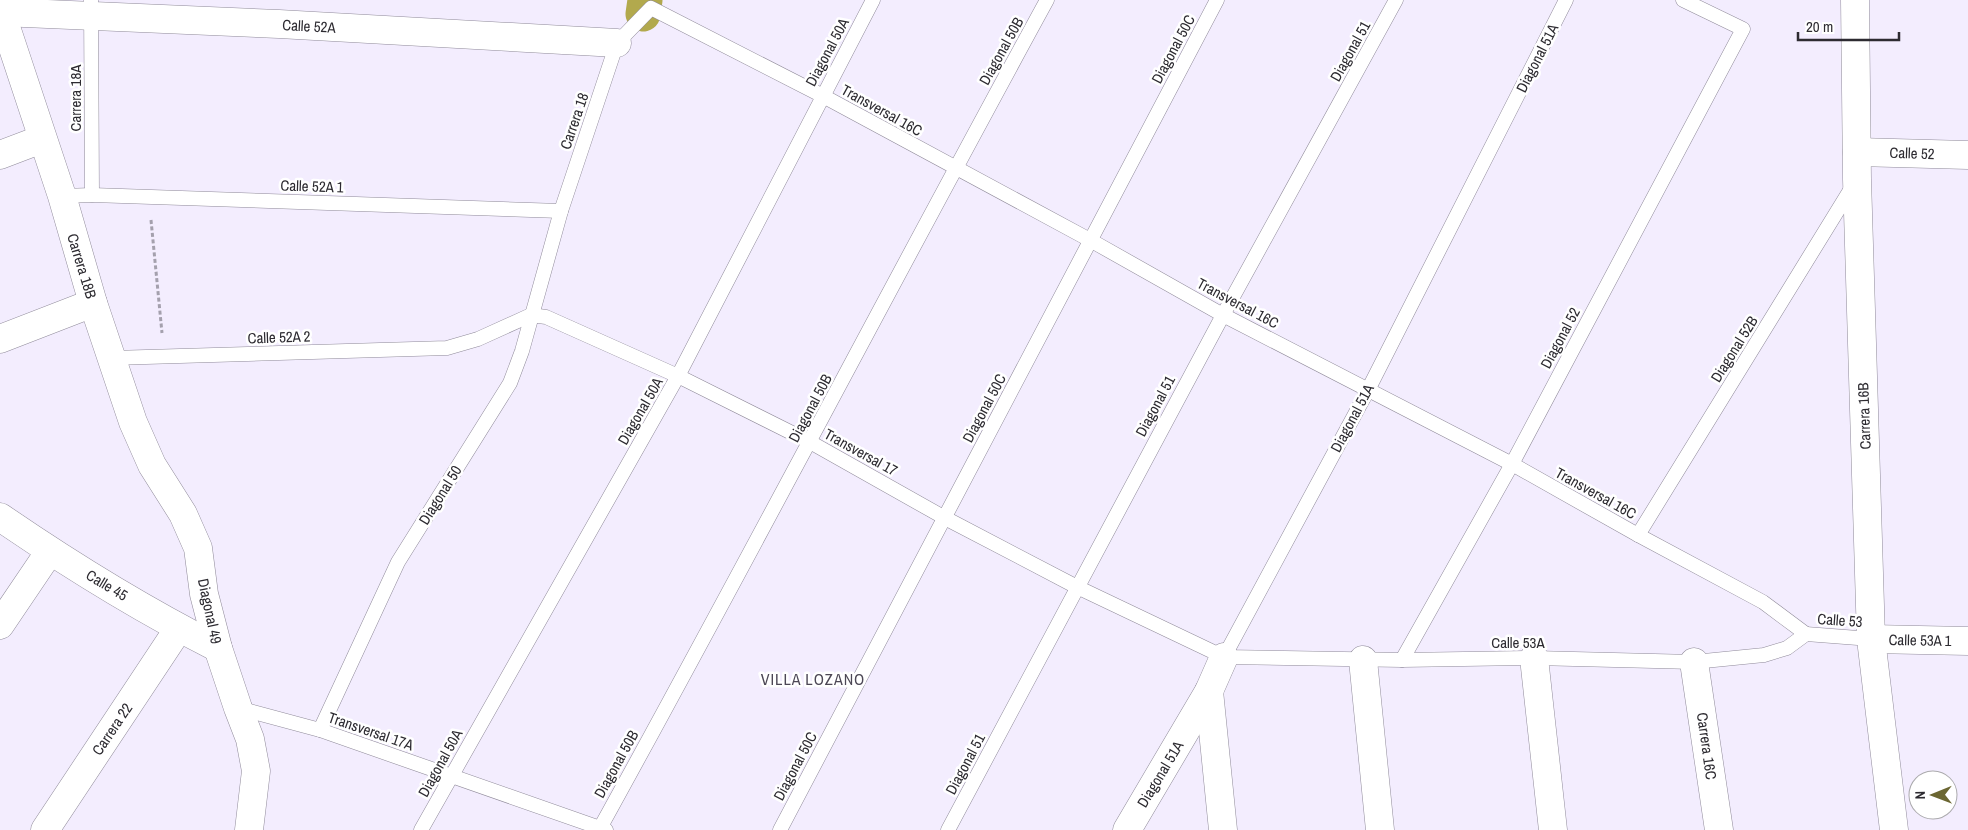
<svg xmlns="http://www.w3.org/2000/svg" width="1968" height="830" font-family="'Archivo Narrow',sans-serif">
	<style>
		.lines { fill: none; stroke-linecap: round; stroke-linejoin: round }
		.canal { stroke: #b2a94d; stroke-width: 35 }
		.service-casing { stroke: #908b9a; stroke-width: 15 }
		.minor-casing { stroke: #908b9a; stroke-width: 29 }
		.path { stroke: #a4a0ad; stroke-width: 3; stroke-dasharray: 4 2.5; stroke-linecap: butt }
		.service { stroke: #fff; stroke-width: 14 }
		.minor { stroke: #fff; stroke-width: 28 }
		.labels { text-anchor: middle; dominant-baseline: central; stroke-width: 5; stroke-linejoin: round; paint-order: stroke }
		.street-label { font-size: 15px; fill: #2d2b31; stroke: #fff }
		.neighbourhood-label { font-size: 16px; letter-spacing: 1px; fill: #4c4755; stroke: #fff }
	</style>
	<rect width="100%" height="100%" fill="#f3edfe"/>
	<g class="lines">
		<!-- canal -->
		<polyline class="canal" points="643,14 645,0"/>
		<!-- service casing -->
		<g class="service-casing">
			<g id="service">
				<polyline points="91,0 92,195"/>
				<polyline points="62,196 92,195 561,211"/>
				<polyline points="112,358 447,348 478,339 531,315 546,317 678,376 810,442 945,518 1077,587 1224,657 1402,660 1534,658 1694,662 1764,655 1787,648 1806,634"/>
				<polyline points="1638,535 1854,184"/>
				<polyline points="1806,634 1871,639"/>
				<polyline points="1224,657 1368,390 1566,0"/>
				<polyline points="1402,660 1512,464 1743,29 1683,0"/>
				<polyline points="238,708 320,730 606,830"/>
				<polyline points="320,730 398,562 510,383 522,351 561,211 617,43 651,8 823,96 1090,240 1223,315 1512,464 1638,535 1763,602 1806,634"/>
				<polyline points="421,830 678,376 873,0"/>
				<path d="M599 830C751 555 896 276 1047 0"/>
				<polyline points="780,830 1217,0"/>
				<polyline points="948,830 1223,315 1396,0"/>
			</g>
		</g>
		<!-- minor casing -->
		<g class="minor-casing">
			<g id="minor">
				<polyline points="1855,0 1857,179 1871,639 1894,830"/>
				<polyline points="0,9 62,196 93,303 133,422 152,465 183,514 198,548 204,594 218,648 238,708 250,739 256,771 249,830"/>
				<polyline points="1,12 279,24 617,43"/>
				<polyline points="1857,152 1968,155"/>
				<polyline points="0,155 42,139"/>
				<polyline points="0,339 93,303"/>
				<path d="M0 517C70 565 143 610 218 648"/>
				<polyline points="0,625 50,551"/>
				<polyline points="1871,639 1968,641"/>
				<polyline points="1534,658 1553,830"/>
				<polyline points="1363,660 1380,830"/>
				<polyline points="1694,662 1719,830"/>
				<polyline points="1209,691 1223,830"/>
				<polyline points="45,830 179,628"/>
				<polyline points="1127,830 1209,691 1224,657"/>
			</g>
		</g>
		<!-- path -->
		<polyline class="path" points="151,220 162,333"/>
		<!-- service -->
		<use href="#service" class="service"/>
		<!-- minor -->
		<use href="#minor" class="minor"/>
	</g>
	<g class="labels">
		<!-- street labels -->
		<g class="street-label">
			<text transform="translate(309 26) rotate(3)">Calle 52A</text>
			<text transform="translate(1173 49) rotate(-62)">Diagonal 50C</text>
			<text transform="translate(1001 51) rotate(-61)">Diagonal 50B</text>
			<text transform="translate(1350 51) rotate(-61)">Diagonal 51</text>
			<text transform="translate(827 52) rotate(-62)">Diagonal 50A</text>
			<text transform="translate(1537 58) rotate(-63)">Diagonal 51A</text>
			<text transform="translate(75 98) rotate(-90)">Carrera 18A</text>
			<text transform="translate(882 110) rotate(29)">Transversal 16C</text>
			<text transform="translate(574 121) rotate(-71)">Carrera 18</text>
			<text transform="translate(1912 153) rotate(2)">Calle 52</text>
			<text transform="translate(312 186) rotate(2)">Calle 52A 1</text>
			<text transform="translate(82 266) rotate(73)">Carrera 18B</text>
			<text transform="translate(1238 303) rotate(28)">Transversal 16C</text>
			<text transform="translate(279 337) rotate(-2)">Calle 52A 2</text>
			<text transform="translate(1560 338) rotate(-62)">Diagonal 52</text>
			<text transform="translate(1734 349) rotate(-58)">Diagonal 52B</text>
			<text transform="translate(1155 406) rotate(-62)">Diagonal 51</text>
			<text transform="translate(810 408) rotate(-62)">Diagonal 50B</text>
			<text transform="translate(984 408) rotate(-62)">Diagonal 50C</text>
			<text transform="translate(640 411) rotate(-60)">Diagonal 50A</text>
			<text transform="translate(1864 416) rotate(-92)">Carrera 16B</text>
			<text transform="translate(1352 418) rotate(-62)">Diagonal 51A</text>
			<text transform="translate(861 452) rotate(29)">Transversal 17</text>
			<text transform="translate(1596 493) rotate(29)">Transversal 16C</text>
			<text transform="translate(440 495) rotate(-58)">Diagonal 50</text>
			<text transform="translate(107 585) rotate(31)">Calle 45</text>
			<text transform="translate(210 611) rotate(78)">Diagonal 49</text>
			<text transform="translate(1840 620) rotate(4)">Calle 53</text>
			<text transform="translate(1920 640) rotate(1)">Calle 53A 1</text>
			<text x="1518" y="642">Calle 53A</text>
			<text transform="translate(112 729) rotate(-56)">Carrera 22</text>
			<text transform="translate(371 731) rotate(19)">Transversal 17A</text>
			<text transform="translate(1707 746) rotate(82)">Carrera 16C</text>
			<text transform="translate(440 763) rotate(-61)">Diagonal 50A</text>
			<text transform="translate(616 764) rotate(-61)">Diagonal 50B</text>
			<text transform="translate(965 764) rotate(-62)">Diagonal 51</text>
			<text transform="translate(795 766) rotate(-62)">Diagonal 50C</text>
			<text transform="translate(1160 774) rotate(-59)">Diagonal 51A</text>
		</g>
		<!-- neighbourhood labels -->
		<g class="neighbourhood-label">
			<text x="813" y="679">VILLA LOZANO</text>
		</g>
	</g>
	<!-- north arrow -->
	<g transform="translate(1933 795) rotate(269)"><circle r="24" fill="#ffffff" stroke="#abaaad"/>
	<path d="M0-4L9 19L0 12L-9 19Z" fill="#6b6632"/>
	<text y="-8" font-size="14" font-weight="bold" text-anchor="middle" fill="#2d2b31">N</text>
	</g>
	<!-- scale -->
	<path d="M1798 32v8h101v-8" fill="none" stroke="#2d2b31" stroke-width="2.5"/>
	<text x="1806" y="32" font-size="15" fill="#2d2b31" stroke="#ffffff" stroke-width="4" paint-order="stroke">20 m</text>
</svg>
